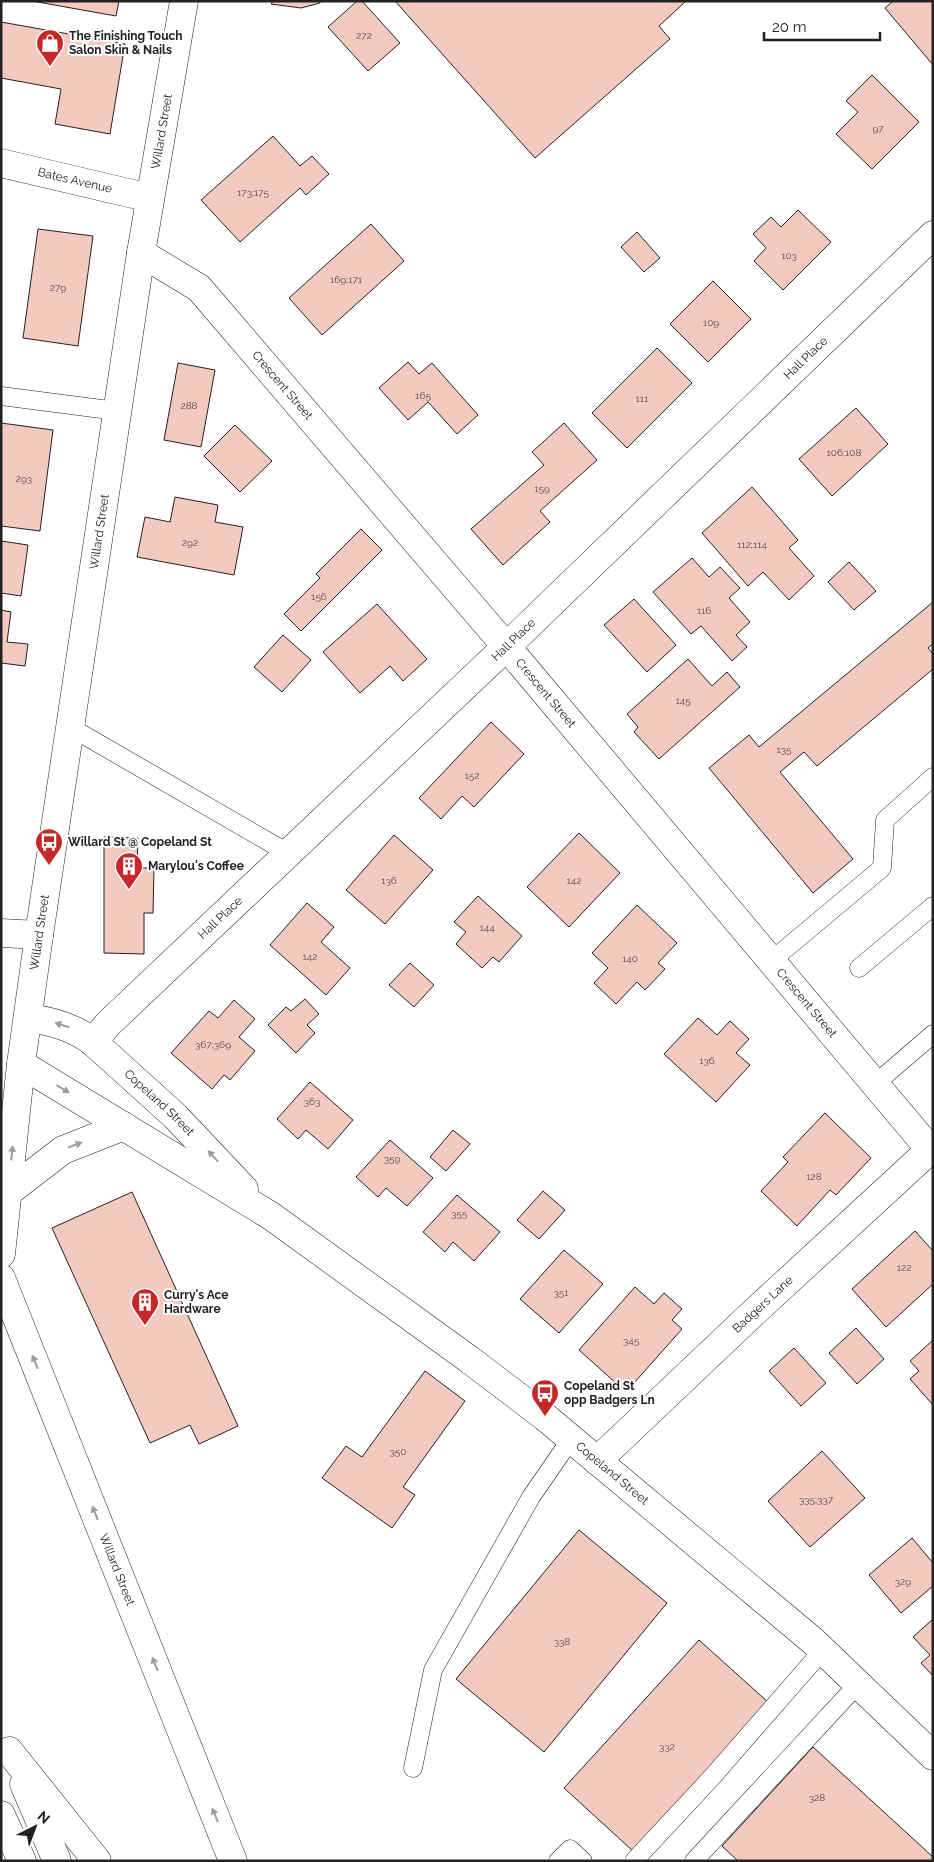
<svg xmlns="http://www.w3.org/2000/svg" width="934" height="1862" font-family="Raleway,sans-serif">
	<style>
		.building { fill: #f3c9c0; stroke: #222 }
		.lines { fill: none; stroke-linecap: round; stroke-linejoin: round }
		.lane-casing { stroke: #222; stroke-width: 19 }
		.street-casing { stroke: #222; stroke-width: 29 }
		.secondary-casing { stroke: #222; stroke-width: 29 }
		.highway-casing { stroke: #222; stroke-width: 29 }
		.lane { stroke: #fff; stroke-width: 18 }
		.street { stroke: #fff; stroke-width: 28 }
		.secondary { stroke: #fff; stroke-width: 28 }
		.highway { stroke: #fff; stroke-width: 28 }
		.oneway { fill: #9c9c9c }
		.labels { text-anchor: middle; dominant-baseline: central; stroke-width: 4; stroke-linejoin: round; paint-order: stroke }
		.number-label { font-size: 10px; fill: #564c4a }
		.poi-label { font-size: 12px; font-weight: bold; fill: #222; stroke: #fff; text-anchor: start }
		.street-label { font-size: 12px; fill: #222; stroke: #fff }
	</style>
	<rect width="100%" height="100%" fill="#fff"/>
	<!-- building -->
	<g class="building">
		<polygon points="32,1 119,1 116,16"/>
		<polygon points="273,1 320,1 320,3 301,8 271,4"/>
		<polygon points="357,1 362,1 400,43 368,71 328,27"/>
		<polygon points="395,1 686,1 659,26 670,39 535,158"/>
		<polygon points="893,1 933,1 933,65 885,8"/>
		<polygon points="1,22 125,44 110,134 55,124 61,89 1,78"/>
		<polygon points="872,75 919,122 872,169 836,134 858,112 846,101"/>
		<polygon points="273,136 300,166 312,156 329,174 306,195 300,188 240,242 201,200"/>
		<polygon points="798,210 831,242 783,290 754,261 766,248 753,234 771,217 781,227"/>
		<polygon points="371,224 404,261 322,335 289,298"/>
		<polygon points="38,229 93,236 78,346 23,338"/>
		<polygon points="637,232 660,258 644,272 621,247"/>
		<polygon points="713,281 751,319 708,362 670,324"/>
		<polygon points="657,348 692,383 627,448 592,413"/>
		<polygon points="408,362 419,374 432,363 478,415 457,434 428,402 408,420 379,388"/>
		<polygon points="178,363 215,370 201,447 164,440"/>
		<polygon points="856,408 888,444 832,496 799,459"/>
		<polygon points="1,423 53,430 40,531 1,526"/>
		<polygon points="564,423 597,460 540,511 550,522 503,565 471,529 544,465 532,452"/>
		<polygon points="235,425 272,461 240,492 204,456"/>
		<polygon points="752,487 798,540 789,548 814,576 789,600 763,572 748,586 702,533"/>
		<polygon points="175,497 218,505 215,522 243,527 234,575 137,557 145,517 170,522"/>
		<polygon points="361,529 382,550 301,631 284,614 320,578 316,574"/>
		<polygon points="1,541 28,545 21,596 1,593"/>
		<polygon points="692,558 709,577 720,567 740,588 729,598 750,622 736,635 747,647 732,661 701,626 691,634 653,592"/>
		<polygon points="849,562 876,591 854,610 828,582"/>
		<polygon points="634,599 676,645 647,672 604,625"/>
		<polygon points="933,602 933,644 928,648 933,654 933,669 817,766 804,752 780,772 853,859 813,893 709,768 749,735 759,747"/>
		<polygon points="377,604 427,659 403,681 390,666 360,693 323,652"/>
		<polygon points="1,610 11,612 7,642 28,644 25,666 1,663"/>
		<polygon points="283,635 311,660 282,692 254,667"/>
		<polygon points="688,659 712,686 727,672 740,687 659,759 634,732 638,727 627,714"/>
		<polygon points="491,722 524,754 474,807 462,796 441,819 419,798"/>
		<polygon points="579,833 620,873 569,927 527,887"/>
		<polygon points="394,835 433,870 385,924 346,890"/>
		<polygon points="104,837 138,838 137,868 154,868 153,913 144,913 144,954 104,953"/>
		<polygon points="478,896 522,936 499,962 493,957 482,968 456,944 466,932 454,922"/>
		<polygon points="307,903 334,927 321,942 350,968 326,995 270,945"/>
		<polygon points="637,905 677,943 658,963 665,969 645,990 637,982 616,1004 594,983 608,968 592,953"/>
		<polygon points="410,963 434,985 414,1007 389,985"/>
		<polygon points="305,999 319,1014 307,1025 315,1033 296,1053 268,1025 286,1007 291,1011"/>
		<polygon points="234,1000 255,1019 239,1037 255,1051 230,1080 224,1075 212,1089 171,1053 209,1011 218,1018"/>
		<polygon points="698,1018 717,1035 730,1021 749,1039 736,1053 750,1065 716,1102 664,1054"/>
		<polygon points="310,1082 353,1120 328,1149 306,1130 298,1139 277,1119"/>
		<polygon points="825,1113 871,1158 836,1195 830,1190 797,1226 761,1191 788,1162 783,1157"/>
		<polygon points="453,1130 470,1144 446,1171 430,1157"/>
		<polygon points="390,1140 433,1178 407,1206 386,1188 378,1197 356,1177"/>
		<polygon points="543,1191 565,1210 539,1239 517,1220"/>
		<polygon points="132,1192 238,1426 199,1444 190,1425 150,1443 52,1228"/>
		<polygon points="457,1195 500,1232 474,1261 453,1242 445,1252 423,1232"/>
		<polygon points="915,1231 933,1251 933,1284 886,1327 852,1289"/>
		<polygon points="564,1250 603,1284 559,1333 520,1299"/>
		<polygon points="635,1287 654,1304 664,1293 682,1309 672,1320 682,1329 626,1392 579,1350"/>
		<polygon points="856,1328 884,1359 857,1384 829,1353"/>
		<polygon points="933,1340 933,1405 910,1379 919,1371 910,1361"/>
		<polygon points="794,1348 826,1383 801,1406 769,1371"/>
		<polygon points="425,1371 465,1401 403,1487 415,1495 392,1528 322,1478 346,1446 362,1457"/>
		<polygon points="822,1451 865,1498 810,1547 768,1501"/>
		<polygon points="579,1530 667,1603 544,1752 456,1679"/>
		<polygon points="912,1538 933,1563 933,1586 901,1613 869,1575"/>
		<polygon points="933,1619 933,1676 921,1663 930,1655 913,1637"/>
		<polygon points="699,1640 769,1703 634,1852 564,1788"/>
		<polygon points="813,1747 933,1857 933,1861 738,1861 722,1846"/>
	</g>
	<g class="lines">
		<!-- lane casing -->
		<g class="lane-casing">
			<g id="lane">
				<polyline points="1,396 117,411"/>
				<polyline points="70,727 288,853"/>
				<polyline points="771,961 882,868 885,820 933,777"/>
				<polyline points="859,968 933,906"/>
				<polyline points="875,1084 933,1034"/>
				<polyline points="413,1768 433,1670 531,1497 571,1439"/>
				<polyline points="558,1861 570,1849 583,1861"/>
				<polyline points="634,1861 713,1776 823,1650"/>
				<polyline points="694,1861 858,1684"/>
			</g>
		</g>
		<!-- street casing -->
		<g class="street-casing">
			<g id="street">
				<path id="s1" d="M141 253 199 288 522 665 933 1153"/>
				<polyline points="1,933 39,935"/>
				<path id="s2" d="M93 1042 108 1024 506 647 933 235"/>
				<path id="s3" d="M597 1461 751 1315 930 1150"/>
			</g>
		</g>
		<!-- secondary casing -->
		<g class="secondary-casing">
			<g id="secondary">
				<path id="s4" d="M1 163 150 198"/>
				<path id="s5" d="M28 1018C52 1021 74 1027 93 1042L175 1116 244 1189"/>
				<path id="s6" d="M21 1064 271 1216 470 1360 545 1417 813 1641 933 1756"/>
				<polyline points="7,1193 63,1150 124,1126"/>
				<path id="s7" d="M1 1254 21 1064 39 935 141 253 184 1"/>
				<path id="s8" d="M1 1278 233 1861"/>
			</g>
		</g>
		<!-- highway casing -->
		<g class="highway-casing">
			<g id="highway">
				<polyline points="9,1751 97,1861"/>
				<polyline points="24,1784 57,1861"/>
				<polyline points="1,1815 22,1861"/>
			</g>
		</g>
		<!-- lane -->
		<use href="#lane" class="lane"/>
		<!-- street -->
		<use href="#street" class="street"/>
		<!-- secondary -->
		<use href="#secondary" class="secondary"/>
		<!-- highway -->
		<use href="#highway" class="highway"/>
	</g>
	<!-- one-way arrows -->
	<defs><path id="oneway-solid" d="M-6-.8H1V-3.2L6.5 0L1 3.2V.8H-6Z" transform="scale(1.25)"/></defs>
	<g class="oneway">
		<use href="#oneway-solid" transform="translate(62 1025) rotate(-162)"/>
		<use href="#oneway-solid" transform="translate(63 1089) rotate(31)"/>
		<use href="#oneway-solid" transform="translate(75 1145) rotate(-21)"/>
		<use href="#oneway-solid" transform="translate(12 1153) rotate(-84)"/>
		<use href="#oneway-solid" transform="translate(213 1156) rotate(-132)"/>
		<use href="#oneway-solid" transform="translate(35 1362) rotate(-112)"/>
		<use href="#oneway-solid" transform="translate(95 1513) rotate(-112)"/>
		<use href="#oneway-solid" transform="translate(155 1664) rotate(-112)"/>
		<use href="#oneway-solid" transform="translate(215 1815) rotate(-112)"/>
	</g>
	<!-- icons -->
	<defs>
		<g id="shop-pin" transform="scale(1.4375)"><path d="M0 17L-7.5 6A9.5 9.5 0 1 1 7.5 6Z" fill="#c62828" stroke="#fff"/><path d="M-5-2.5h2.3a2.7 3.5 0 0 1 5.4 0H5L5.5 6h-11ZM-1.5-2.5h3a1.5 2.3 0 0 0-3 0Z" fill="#fff"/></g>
		<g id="bus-pin" transform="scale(1.4375)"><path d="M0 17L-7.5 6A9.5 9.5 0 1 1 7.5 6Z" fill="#c62828" stroke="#fff"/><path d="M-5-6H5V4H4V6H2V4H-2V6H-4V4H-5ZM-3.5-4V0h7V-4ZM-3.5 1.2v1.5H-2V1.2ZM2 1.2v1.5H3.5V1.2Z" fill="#fff"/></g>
		<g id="building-pin" transform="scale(1.4375)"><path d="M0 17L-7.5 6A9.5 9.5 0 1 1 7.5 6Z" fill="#c62828" stroke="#fff"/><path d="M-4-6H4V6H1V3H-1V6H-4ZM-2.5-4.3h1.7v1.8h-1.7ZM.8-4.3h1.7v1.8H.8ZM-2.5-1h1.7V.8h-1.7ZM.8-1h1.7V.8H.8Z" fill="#fff"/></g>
	</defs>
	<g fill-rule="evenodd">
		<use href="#shop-pin" x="50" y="43"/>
		<use href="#bus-pin" x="49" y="842"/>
		<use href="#building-pin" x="129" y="866"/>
		<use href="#building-pin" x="145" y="1302"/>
		<use href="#bus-pin" x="545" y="1393"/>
	</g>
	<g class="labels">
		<!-- number labels -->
		<g class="number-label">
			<text x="364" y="35">272</text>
			<text x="878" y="128">97</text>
			<text x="253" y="192">173;175</text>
			<text x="789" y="255">103</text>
			<text x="346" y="279">169;171</text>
			<text x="58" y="287">279</text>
			<text x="711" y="322">109</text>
			<text x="423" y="395">165</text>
			<text x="642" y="398">111</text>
			<text x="189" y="405">288</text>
			<text x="844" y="452">106;108</text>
			<text x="24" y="478">293</text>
			<text x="542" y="488">159</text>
			<text x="190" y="542">292</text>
			<text x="752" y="544">112;114</text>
			<text x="319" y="596">156</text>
			<text x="704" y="610">116</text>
			<text x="683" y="700">145</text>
			<text x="784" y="749">135</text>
			<text x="472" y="775">152</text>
			<text x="389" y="880">136</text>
			<text x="574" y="880">142</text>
			<text x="487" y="927">144</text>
			<text x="310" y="956">142</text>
			<text x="630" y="958">140</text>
			<text x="213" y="1044">367;369</text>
			<text x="707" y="1060">136</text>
			<text x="312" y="1101">363</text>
			<text x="392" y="1158">359</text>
			<text x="814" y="1176">128</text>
			<text x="459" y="1213">355</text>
			<text x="904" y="1267">122</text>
			<text x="561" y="1292">351</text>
			<text x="631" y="1340">345</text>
			<text x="398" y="1451">350</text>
			<text x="816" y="1499">335;337</text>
			<text x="903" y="1581">329</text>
			<text x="562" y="1641">338</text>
			<text x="667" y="1746">332</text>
			<text x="817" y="1797">328</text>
		</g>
		<!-- poi labels -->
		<g class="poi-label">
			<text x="69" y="36">The Finishing Touch<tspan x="69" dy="14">Salon Skin &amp; Nails</tspan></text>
			<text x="68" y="842">Willard St @ Copeland St</text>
			<text x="148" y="866">Marylou's Coffee</text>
			<text x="164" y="1295">Curry's Ace<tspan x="164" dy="14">Hardware</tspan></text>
			<text x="564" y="1386">Copeland St<tspan x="564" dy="14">opp Badgers Ln</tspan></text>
		</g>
		<!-- street labels -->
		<g class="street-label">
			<text stroke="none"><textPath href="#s7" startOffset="1134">Willard Street</textPath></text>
			<text stroke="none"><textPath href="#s4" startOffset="76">Bates Avenue</textPath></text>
			<text stroke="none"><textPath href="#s2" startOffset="988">Hall Place</textPath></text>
			<text stroke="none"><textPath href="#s1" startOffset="196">Crescent Street</textPath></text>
			<text stroke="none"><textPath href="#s7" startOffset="729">Willard Street</textPath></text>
			<text stroke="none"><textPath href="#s2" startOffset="582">Hall Place</textPath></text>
			<text stroke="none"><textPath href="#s1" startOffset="601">Crescent Street</textPath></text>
			<text stroke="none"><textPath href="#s2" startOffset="178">Hall Place</textPath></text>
			<text stroke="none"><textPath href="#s7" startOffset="324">Willard Street</textPath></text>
			<text stroke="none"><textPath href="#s1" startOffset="1006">Crescent Street</textPath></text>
			<text stroke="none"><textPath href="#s5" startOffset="160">Copeland Street</textPath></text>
			<text stroke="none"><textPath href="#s3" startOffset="228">Badgers Lane</textPath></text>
			<text stroke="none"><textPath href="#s6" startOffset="720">Copeland Street</textPath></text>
			<text stroke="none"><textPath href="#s8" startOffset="314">Willard Street</textPath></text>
		</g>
	</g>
	<!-- border -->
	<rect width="934" height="1862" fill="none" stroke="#222222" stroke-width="5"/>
	<!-- north arrow -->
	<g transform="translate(35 1827) rotate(42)" stroke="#ffffff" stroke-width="4" paint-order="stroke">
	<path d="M0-4L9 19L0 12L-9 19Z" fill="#222222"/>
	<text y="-8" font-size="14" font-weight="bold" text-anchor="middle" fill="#222222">N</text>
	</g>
	<!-- scale -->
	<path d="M764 32v8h116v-8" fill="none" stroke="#222222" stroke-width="2.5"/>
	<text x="772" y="32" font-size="15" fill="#222222" stroke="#ffffff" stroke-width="4" paint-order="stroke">20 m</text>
</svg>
